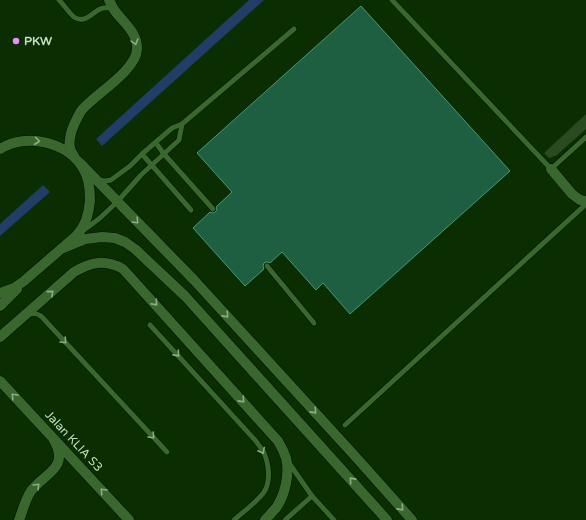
<svg xmlns="http://www.w3.org/2000/svg" width="586" height="520" font-family="'Varela Round',sans-serif">
	<style>
		.green { fill: #2a4a22 }
		.water { fill: #233d69 }
		.building { fill: #1e5f41; stroke: #499971 }
		.lines { fill: none; stroke-linecap: round; stroke-linejoin: round }
		.lane-casing { stroke: #001300; stroke-width: 6 }
		.street-casing { stroke: #001300; stroke-width: 11 }
		.lane { stroke: #39672e; stroke-width: 5 }
		.street { stroke: #39672e; stroke-width: 10 }
		.oneway { stroke: #8cae84 }
		.poi-dot { fill: #e98efe; stroke: #0a2d02; stroke-width: 1.5 }
		.labels { text-anchor: middle; dominant-baseline: central; stroke-width: 3; stroke-linejoin: round; paint-order: stroke }
		.poi-label { font-size: 12px; font-weight: bold; fill: #c4ddbe; stroke: #0a2d02; text-anchor: start }
		.street-label { font-size: 12px; fill: #c4ddbe; stroke: #0a2d02 }
	</style>
	<rect width="100%" height="100%" fill="#0a2d02"/>
	<!-- green -->
	<polygon class="green" points="586,114 586,129 557,155 549,158 544,153"/>
	<!-- water -->
	<g class="water">
		<polygon points="249,0 264,0 102,146 96,139"/>
		<polygon points="43,185 50,192 0,236 0,224"/>
	</g>
	<!-- building -->
	<polygon class="building" points="361,6 510,171 350,314 323,283 316,290 282,252 270,263 267,262 264,263 263,266 264,269 245,286 193,228 210,212 213,213 215,212 217,210 216,207 232,192 197,153"/>
	<g class="lines">
		<!-- lane casing -->
		<g class="lane-casing">
			<g id="lane">
				<path d="M59 0C64 5 69 13 74 17 89 27 95 2 112 9"/>
				<polyline points="392,0 551,169 586,137"/>
				<polyline points="156,143 164,154 213,209"/>
				<polyline points="142,154 191,210"/>
				<polyline points="98,180 105,181 111,180 115,177 130,166 142,154 172,128 182,124 294,29"/>
				<polyline points="84,230 100,218 117,202 141,175 179,140 182,124"/>
				<polyline points="267,266 314,323"/>
				<path d="M28 315C33 313 36 313 41 316L167 452"/>
				<path d="M150 325 255 440C258 444 262 449 264 453 269 464 271 482 264 492 257 502 243 512 234 520"/>
				<polyline points="345,425 586,204"/>
				<polyline points="289,463 312,496 334,520"/>
				<polyline points="285,520 312,496"/>
			</g>
		</g>
		<!-- street casing -->
		<g class="street-casing">
			<g id="street">
				<path d="M0 149C26 132 69 142 84 170 89 179 90 190 90 200 89 214 86 226 76 236L24 281 14 288 0 293"/>
				<path d="M74 156C68 149 69 142 71 133 73 126 77 118 81 111 94 95 137 70 137 49 138 33 123 22 115 11 112 7 111 4 109 0"/>
				<polyline points="80,163 194,280 354,455 412,520"/>
				<polyline points="551,169 572,194 580,200 586,201"/>
				<polyline points="63,248 85,239 102,237 115,238 125,242 135,249 185,296 387,520"/>
				<polyline points="0,306 17,289"/>
				<path d="M0 337 74 272C91 262 105 259 123 269L278 441C281 446 284 452 286 458 290 474 285 495 276 508 272 512 269 516 265 520"/>
				<polyline points="0,381 129,520"/>
				<path d="M19 520C23 510 25 500 31 491 44 473 70 469 54 440"/>
			</g>
		</g>
		<!-- lane -->
		<use href="#lane" class="lane"/>
		<!-- street -->
		<use href="#street" class="street"/>
	</g>
	<!-- one-way arrows -->
	<defs><path id="oneway-chevron" d="M-2-3.5L2.5 0L-2 3.5" fill="none" stroke-width="1.6" stroke-linecap="round" stroke-linejoin="round"/></defs>
	<g class="oneway">
		<use href="#oneway-chevron" transform="translate(135 42) rotate(74)"/>
		<use href="#oneway-chevron" transform="translate(37 141) rotate(7)"/>
		<use href="#oneway-chevron" transform="translate(136 221) rotate(45)"/>
		<use href="#oneway-chevron" transform="translate(51 293) rotate(-41)"/>
		<use href="#oneway-chevron" transform="translate(155 303) rotate(48)"/>
		<use href="#oneway-chevron" transform="translate(226 315) rotate(48)"/>
		<use href="#oneway-chevron" transform="translate(64 341) rotate(47)"/>
		<use href="#oneway-chevron" transform="translate(177 354) rotate(48)"/>
		<use href="#oneway-chevron" transform="translate(14 396) rotate(-133)"/>
		<use href="#oneway-chevron" transform="translate(242 400) rotate(48)"/>
		<use href="#oneway-chevron" transform="translate(314 411) rotate(48)"/>
		<use href="#oneway-chevron" transform="translate(152 436) rotate(47)"/>
		<use href="#oneway-chevron" transform="translate(262 451) rotate(63)"/>
		<use href="#oneway-chevron" transform="translate(352 480) rotate(-132)"/>
		<use href="#oneway-chevron" transform="translate(37 486) rotate(-45)"/>
		<use href="#oneway-chevron" transform="translate(103 491) rotate(-133)"/>
		<use href="#oneway-chevron" transform="translate(401 508) rotate(48)"/>
	</g>
	<!-- markers -->
	<circle class="poi-dot" cx="16" cy="41" r="4"/>
	<g class="labels">
		<!-- poi labels -->
		<g class="poi-label">
			<text x="24" y="41">PKW</text>
		</g>
		<!-- street labels -->
		<g class="street-label">
			<text transform="translate(74 441) rotate(47)">Jalan KLIA S3</text>
		</g>
	</g>
</svg>
